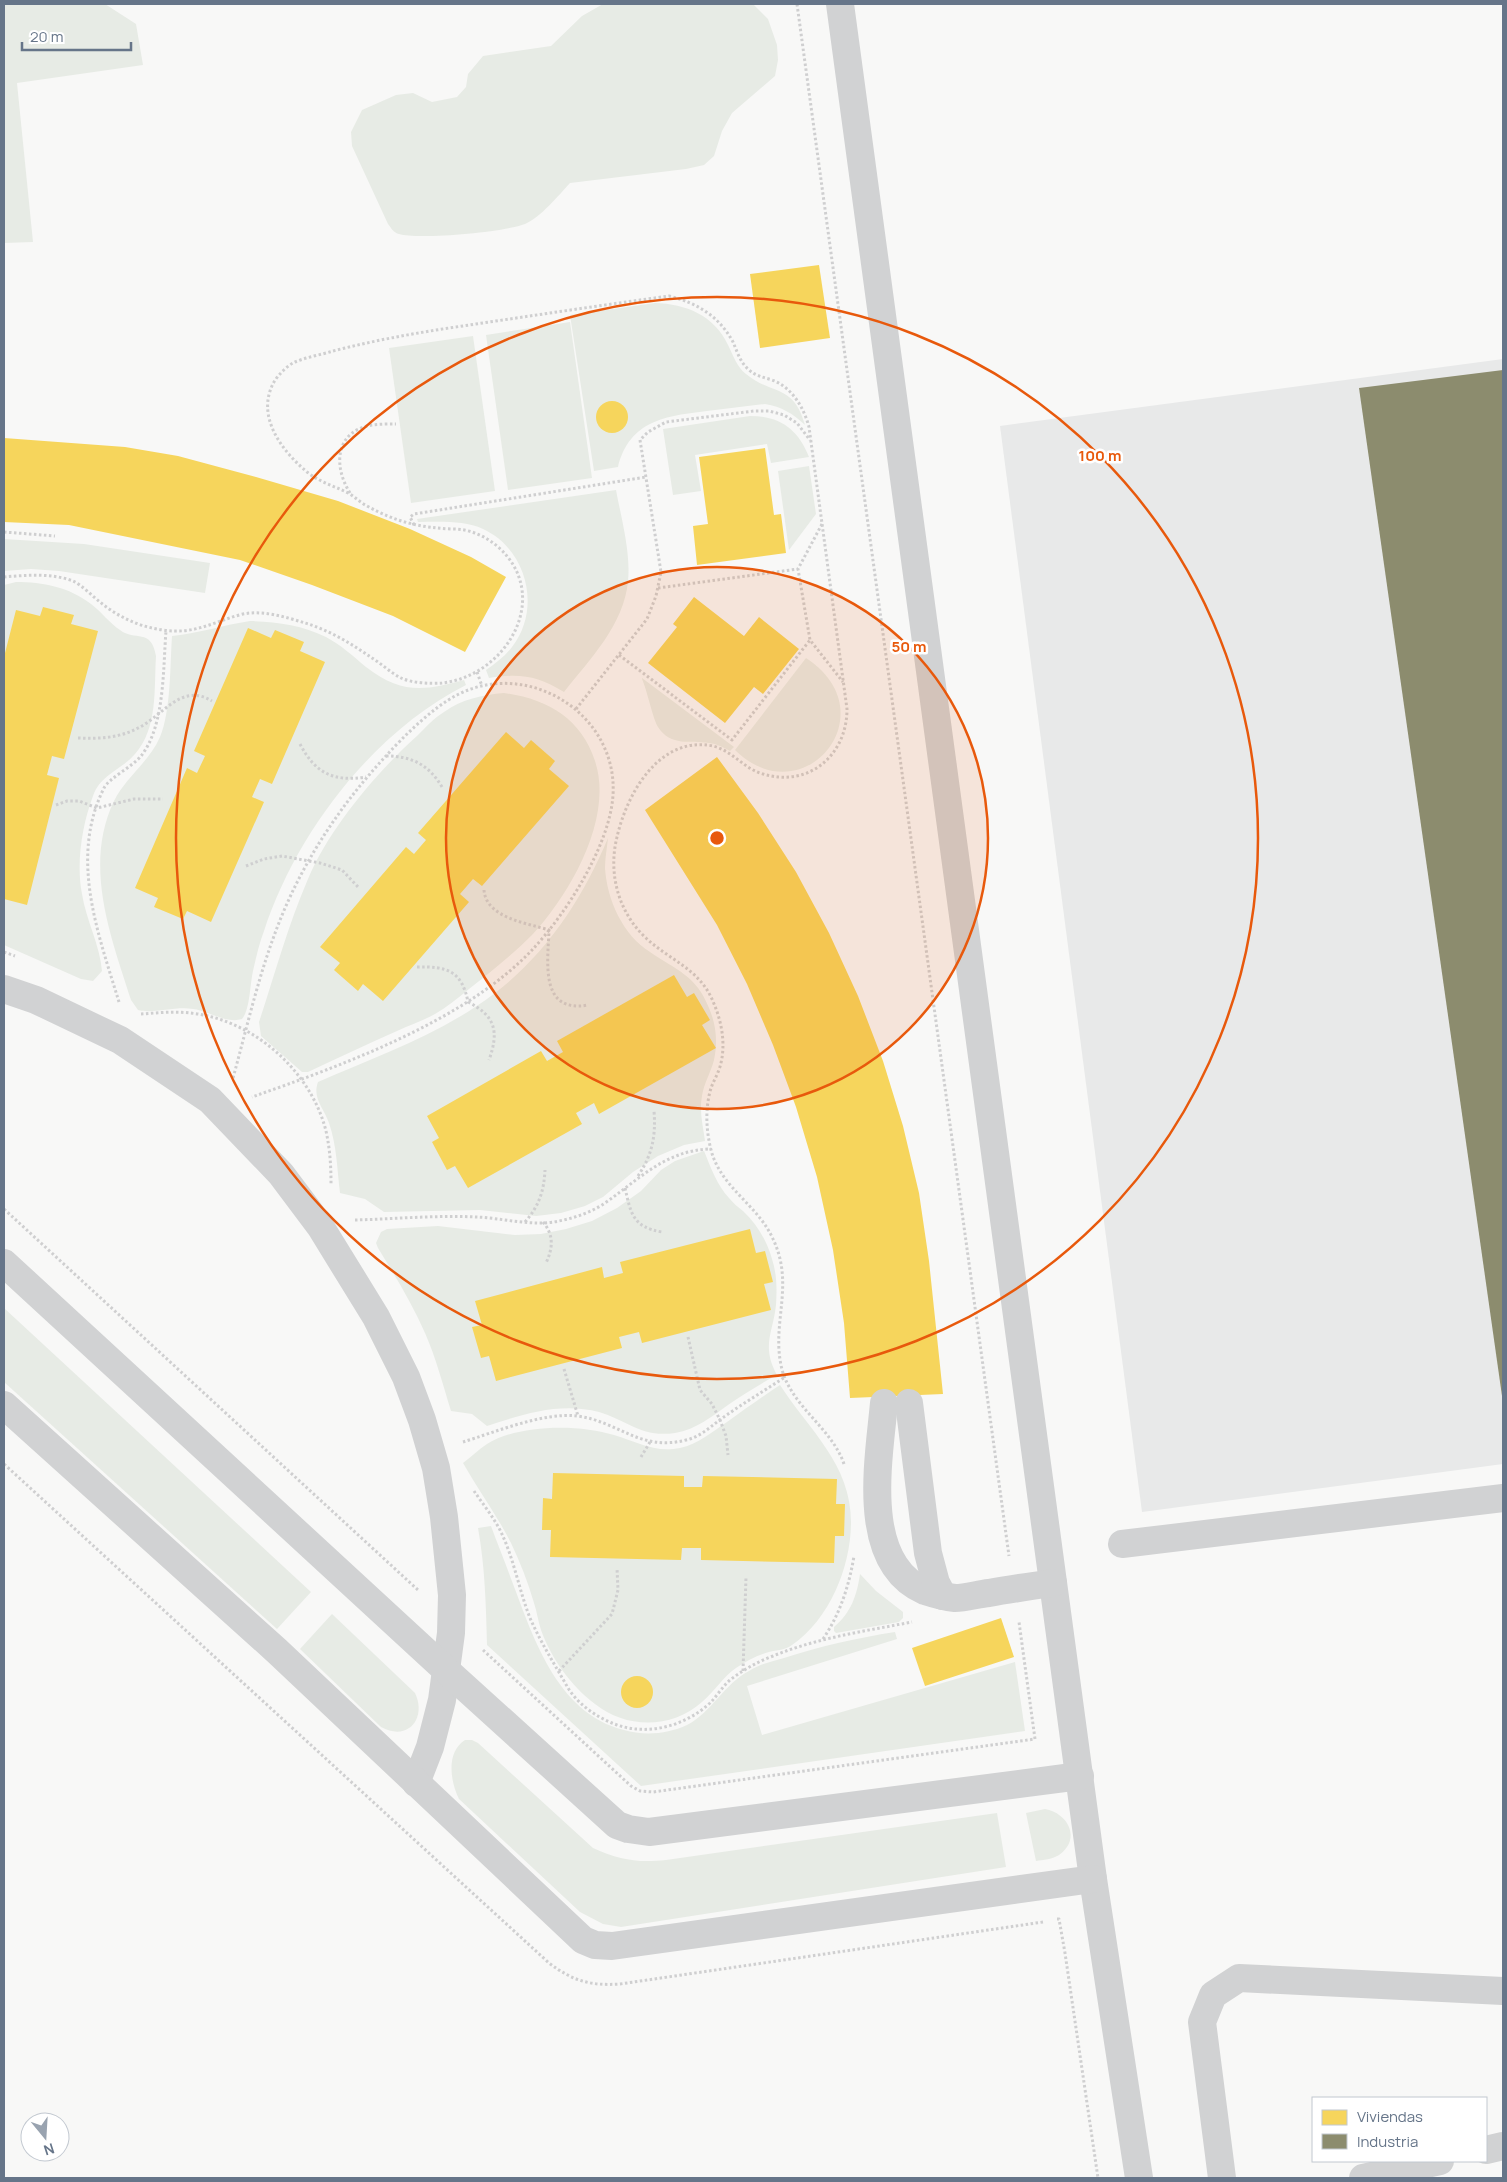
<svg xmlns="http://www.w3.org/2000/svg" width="1507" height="2182" font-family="Manrope,sans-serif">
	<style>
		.built { fill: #e8e9e9 }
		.green { fill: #e7ebe5 }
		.homes { fill: #f6d55c }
		.industry { fill: #8c8c6e }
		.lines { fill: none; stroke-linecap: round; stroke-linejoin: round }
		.path { stroke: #cfcfd0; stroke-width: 3; stroke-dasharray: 2.5 2.5; stroke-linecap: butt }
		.minor { stroke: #d1d2d3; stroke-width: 28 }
		.ring { fill: none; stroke: #e8590c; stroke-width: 2.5 }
		.centre { fill: #e8590c; stroke: #fff; stroke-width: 2.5 }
		.ring-label { font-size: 15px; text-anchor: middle; font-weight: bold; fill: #e8590c; stroke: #fff; stroke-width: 5; stroke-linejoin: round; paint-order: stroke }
	</style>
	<rect width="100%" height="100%" fill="#f8f8f7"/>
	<!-- built -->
	<polygon class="built" points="1503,359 1503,1464 1142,1512 1000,426"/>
	<!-- green -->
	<g class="green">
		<polygon points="4,4 105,4 136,24 143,65 17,83 33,242 4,243"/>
		<path d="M603 4H753L768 19 777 45 778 60 775 76 732 113 722 131 714 156 704 165 686 169 570 183C558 196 541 217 525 224 505 232 418 240 399 234 394 233 391 228 388 224L352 146 351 132 362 110 396 95 413 93 432 102 457 97 466 87 468 74 483 56 551 46 582 16Z"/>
		<path d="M655 303C686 304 714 315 728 345 733 355 737 367 746 374 773 396 793 383 805 425 792 413 782 407 765 404 746 406 726 409 707 411 666 416 630 420 618 467L594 471 570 315Z"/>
		<polygon points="570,322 592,478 508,490 486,335"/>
		<polygon points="473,336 495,491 411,503 389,348"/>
		<path d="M750 416C780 416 798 429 809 457L771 463 767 444 695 455 701 491 673 495 663 429Z"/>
		<polygon points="809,466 816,514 789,550 778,471"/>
		<path d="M616 490C621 517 631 553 628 581 624 625 590 659 564 692 537 676 521 673 489 678L486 670C496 663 505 656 512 647 542 609 527 549 483 529 464 520 439 522 418 522L417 519Z"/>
		<polygon points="4,539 84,544 210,563 205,593 59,571 31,569 4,571"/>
		<path d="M16 582C43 582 69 587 91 604 102 612 109 623 120 630 135 642 151 627 156 656 154 689 158 728 135 754 120 771 101 774 93 796 82 825 76 864 82 894 86 920 100 945 102 971L93 981 81 979 4 945V585Z"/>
		<path d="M250 621C277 622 302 625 326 637 341 645 353 656 366 667 401 694 424 691 464 680L466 685C373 732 296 833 264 931 259 944 256 958 253 971 250 984 250 1010 242 1019 226 1024 209 1011 193 1009 176 1006 152 1014 138 1010L131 1000C111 937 83 866 114 801 126 777 149 762 160 737 171 711 170 665 172 636 199 633 224 625 250 621Z"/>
		<path d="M806 658C890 713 803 817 735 750Z"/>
		<path d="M642 679V678L734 747 730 751C723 747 717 744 709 743 690 740 671 747 658 727 653 719 647 690 642 679Z"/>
		<path d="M504 693C547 699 581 718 595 761 614 818 570 894 532 935 512 955 491 972 469 989 458 998 447 1007 435 1014 423 1021 409 1025 397 1031 367 1044 338 1058 308 1072H302L261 1036 259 1022C275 974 288 925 308 879 330 827 377 772 418 735 426 727 434 718 444 712 462 699 482 695 504 693Z"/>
		<path d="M608 838C607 848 605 858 605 868 607 900 623 935 650 952 676 970 696 975 709 1008 716 1024 718 1042 714 1060 711 1072 704 1083 702 1096 699 1111 703 1126 705 1141L684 1145 658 1156 633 1172 603 1197 585 1206 561 1213 536 1216 480 1210 384 1212 365 1199 340 1193C337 1168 337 1147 329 1123 324 1108 312 1098 318 1082 378 1056 443 1033 495 993 547 953 583 898 608 838Z"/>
		<path d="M704 1151C711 1168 717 1185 729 1198 733 1203 738 1207 743 1211 757 1224 767 1241 772 1259 777 1274 777 1290 776 1305 773 1333 761 1346 777 1375 760 1384 744 1394 728 1405 711 1417 697 1429 675 1433 641 1438 627 1420 599 1412 560 1402 524 1414 487 1426L472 1414 451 1411C443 1385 436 1358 425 1333 412 1303 395 1276 378 1248L376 1243 381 1232 387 1229 438 1226 515 1235 541 1234 566 1229 592 1221 617 1208 641 1191 661 1170 675 1161Z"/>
		<polygon points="4,1308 311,1592 277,1629 4,1382"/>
		<path d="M780 1385C809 1430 851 1464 851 1522 851 1566 830 1619 792 1645 785 1650 777 1650 769 1652 758 1655 746 1661 736 1668 723 1677 715 1691 702 1702 672 1729 626 1729 595 1704 571 1686 551 1658 541 1630 538 1621 537 1612 534 1603 528 1582 520 1562 511 1543 497 1515 478 1490 463 1463 471 1457 479 1449 487 1444 519 1424 579 1424 614 1435 638 1442 654 1453 680 1448 698 1444 712 1432 727 1422 745 1409 762 1397 780 1385Z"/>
		<path d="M491 1526C497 1543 504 1559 510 1576 532 1633 555 1713 624 1730 644 1736 668 1734 687 1725 712 1712 724 1684 749 1671 760 1664 773 1661 784 1658 821 1646 857 1638 895 1632L897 1639 747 1686 762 1735 1015 1662 1025 1731 641 1786 487 1645C486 1605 485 1567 478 1528Z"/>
		<path d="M860 1574 876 1591 903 1612V1618L899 1622 836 1633 834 1631V1627C851 1613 857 1595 860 1574Z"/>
		<path d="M332 1614 415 1693C427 1718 408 1742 381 1727L300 1649Z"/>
		<path d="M465 1740H472L478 1743 593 1848C620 1860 637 1863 666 1860L997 1813 1006 1867 621 1927 603 1924 580 1912 459 1799C450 1781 446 1752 465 1740Z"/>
		<path d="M1045 1809C1068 1813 1082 1839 1059 1855 1053 1859 1043 1860 1036 1861L1026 1813Z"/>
	</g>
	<!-- homes -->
	<g class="homes">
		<polygon points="819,265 830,338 760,348 750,274"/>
		<circle cx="612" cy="417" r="16"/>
		<polygon points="4,438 125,447 178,456 256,477 338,501 410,529 471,557 506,577 465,652 393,616 312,585 240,560 69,525 4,522"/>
		<polygon points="765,448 774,515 781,514 786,553 697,565 693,526 708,524 699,457"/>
		<polygon points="694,597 744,636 759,617 799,649 763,694 754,687 725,723 648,663 677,627 673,624"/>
		<polygon points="43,607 74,615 71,624 98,631 64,759 52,756 47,775 59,778 27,905 4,899 4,657 16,610 40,616"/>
		<polygon points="248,628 271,638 275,630 304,642 300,651 325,662 272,784 260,779 252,797 264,802 211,922 187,911 183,919 154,907 158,898 135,888 187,768 197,773 205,756 194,751"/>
		<polygon points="506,732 524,748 531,740 555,761 549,769 569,786 482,886 473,879 460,894 469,902 383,1001 363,984 358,991 334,970 340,963 320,947 406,847 414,854 426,840 418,833"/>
		<polygon points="717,757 758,813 796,872 829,933 858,996 883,1061 903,1126 919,1193 929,1261 943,1394 850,1398 844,1323 833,1250 817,1177 796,1107 773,1045 747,984 717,925 645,810"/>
		<polygon points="674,975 687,997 694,993 710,1020 702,1025 716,1048 599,1114 594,1103 576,1113 582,1124 468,1188 455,1166 447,1170 432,1142 439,1138 427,1116 541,1051 547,1061 563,1052 557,1041"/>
		<polygon points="750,1229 756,1253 765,1251 773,1282 764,1284 771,1310 642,1343 639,1332 619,1337 622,1348 496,1381 489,1356 481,1358 472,1327 482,1325 475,1301 602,1267 604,1278 623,1273 620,1262"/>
		<polygon points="553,1473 684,1476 684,1487 702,1487 703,1476 837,1479 836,1504 845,1504 844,1536 835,1536 834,1563 701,1560 701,1548 682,1548 681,1560 550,1557 551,1530 542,1530 543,1498 552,1499"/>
		<polygon points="1001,1618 1014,1657 925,1686 912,1648"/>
		<circle cx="637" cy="1692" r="16"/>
	</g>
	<!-- industry -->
	<polygon class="industry" points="1503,370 1503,1396 1502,1396 1359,388"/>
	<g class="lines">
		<!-- path -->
		<g class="path">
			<polyline points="797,4 1009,1556"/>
			<path d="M350 493C333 466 335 431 372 425 380 424 389 424 396 424"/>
			<polyline points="822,524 798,569 810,640 843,682"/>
			<polyline points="414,525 410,517 414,514 646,477"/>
			<polyline points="4,532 55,536"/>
			<path d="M4 577C26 575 52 573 73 581 82 585 92 596 100 602 118 617 140 627 163 630 195 635 215 621 243 614 263 610 286 617 305 623 329 630 352 644 372 658 382 664 391 673 401 678 412 683 430 684 442 683 507 676 554 595 497 546 485 536 470 529 453 529 421 528 396 522 367 506 361 503 356 498 350 494 335 486 321 483 307 472 282 451 255 416 274 382 278 375 286 367 293 363 305 357 321 355 333 351 372 341 410 334 449 328 523 317 596 306 669 296 697 303 719 316 733 342 737 351 740 362 748 369 755 376 763 377 772 380 792 387 804 408 809 427L847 709C847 755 809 788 763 774 744 769 733 751 713 746 660 735 627 793 617 837 608 873 618 912 646 938 668 959 697 968 711 997 721 1018 726 1041 721 1063 719 1072 714 1080 711 1088 705 1108 706 1130 711 1150 721 1188 758 1205 773 1239 796 1287 769 1326 783 1373 795 1409 832 1429 844 1464"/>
			<polyline points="658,588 798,569"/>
			<polyline points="619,655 732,740 810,640"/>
			<polyline points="477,672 482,686"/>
			<polyline points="576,709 647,619 656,596 661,572 640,440 648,432 666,422 754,411 769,411 784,415 797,423 810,440"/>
			<path d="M78 738C99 739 119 738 138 728 163 716 181 682 212 701"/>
			<path d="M300 744C315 773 333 782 366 777"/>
			<path d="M386 756C412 756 429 765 442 787"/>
			<polyline points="56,805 67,801 79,801 97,808 134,799 163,799"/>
			<polyline points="246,866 264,859 282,856 320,863 342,870 359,888"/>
			<path d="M484 890C486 918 527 923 549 930 548 961 539 1014 588 1005"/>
			<polyline points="4,952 15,956"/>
			<path d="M417 967C447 966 462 971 468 1002 496 1016 499 1032 489 1060"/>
			<path d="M119 1002C98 933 69 858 104 788 109 778 132 767 141 756 165 726 163 668 166 631"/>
			<path d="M141 1014C157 1013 174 1011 190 1013 253 1019 311 1071 326 1131 330 1149 331 1166 331 1184"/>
			<path d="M233 1078C246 1031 257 982 274 936 298 869 337 809 385 757 404 736 432 708 457 695 528 658 618 714 613 795 610 845 566 914 532 950 465 1021 343 1065 252 1097"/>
			<path d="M638 1176C652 1155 656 1137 654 1111"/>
			<path d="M625 1188C631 1213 632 1227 662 1232"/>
			<polyline points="4,1209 418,1590"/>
			<path d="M355 1220C395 1219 436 1215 476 1217 503 1218 533 1227 559 1221 574 1218 589 1213 602 1205 638 1181 664 1150 711 1149"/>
			<path d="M525 1222C539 1206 544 1191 545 1170"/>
			<path d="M543 1222C554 1235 553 1248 546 1263"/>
			<polyline points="688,1337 700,1390 712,1404 720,1420 726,1436 728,1455"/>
			<polyline points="564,1369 578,1416"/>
			<path d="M463 1442C495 1432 544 1412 577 1416 618 1421 640 1452 686 1440 700 1437 710 1427 721 1419 742 1404 764 1391 785 1377"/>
			<polyline points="641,1457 650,1442"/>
			<path d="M4 1464 549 1963C573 1981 590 1986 620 1984L1043 1922"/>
			<path d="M474 1491C483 1504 494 1518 501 1532 514 1559 519 1590 530 1618 541 1643 555 1665 568 1688 578 1704 595 1716 612 1723 645 1737 684 1727 710 1703 717 1696 722 1687 730 1680 743 1670 757 1662 773 1656 817 1638 865 1631 912 1622"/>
			<path d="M823 1639C840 1614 849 1586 854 1556"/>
			<polyline points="483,1650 631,1786 640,1791 653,1792 1035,1739 1019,1622"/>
			<polyline points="559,1671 612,1614 618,1590 617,1568"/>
			<polyline points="743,1671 746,1577"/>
			<polyline points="1057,1919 1059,1919 1065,1953 1098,2178"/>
		</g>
		<!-- minor -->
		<g class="minor">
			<polyline points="840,4 1093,1879 1139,2178"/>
			<polyline points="4,989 36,1000 120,1040 210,1100 281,1174 320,1226 376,1317 406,1377 422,1420 436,1468 444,1517 452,1595 451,1633 442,1700 430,1747 416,1783"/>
			<polyline points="4,1263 447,1671 617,1825 628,1829 649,1832 1080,1776"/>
			<path d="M884 1403C879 1459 859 1563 925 1591 934 1594 945 1597 955 1598 966 1598 978 1594 989 1593 1011 1589 1032 1586 1053 1583"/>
			<polyline points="909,1403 928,1553 936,1583 943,1596"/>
			<polyline points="4,1405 277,1651 583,1940 595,1945 612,1946 1093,1879"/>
			<polyline points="1122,1544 1503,1498"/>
			<polyline points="1486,2150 1503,2146"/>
			<polyline points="1222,2178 1202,2022 1213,1995 1239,1978 1503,1991"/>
			<polyline points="1363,2178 1440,2161"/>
		</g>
	</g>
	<!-- distance rings -->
	<circle cx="717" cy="838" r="271" fill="#e8590c" fill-opacity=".12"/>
	<g class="ring">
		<circle cx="717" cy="838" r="271"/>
		<circle cx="717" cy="838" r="541"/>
	</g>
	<circle cx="717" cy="838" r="8" class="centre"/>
	<g class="ring-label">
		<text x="1100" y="461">100 m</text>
		<text x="909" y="652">50 m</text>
	</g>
	<!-- border -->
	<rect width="1507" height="2182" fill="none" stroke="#667589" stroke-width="10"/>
	<!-- legend -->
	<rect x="1312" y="2097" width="175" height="65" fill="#ffffff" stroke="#c2c8d0"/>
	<rect x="1322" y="2110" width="25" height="15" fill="#f6d55c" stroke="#c2c8d0"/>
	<text x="1357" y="2122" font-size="15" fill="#667589">Viviendas</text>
	<rect x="1322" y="2134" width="25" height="15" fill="#8c8c6e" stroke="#c2c8d0"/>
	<text x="1357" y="2147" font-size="15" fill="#667589">Industria</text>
	<!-- north arrow -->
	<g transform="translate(45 2137) rotate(162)"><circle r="24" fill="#ffffff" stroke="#c2c8d0"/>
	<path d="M0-4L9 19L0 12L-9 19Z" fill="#99a3b0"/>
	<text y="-8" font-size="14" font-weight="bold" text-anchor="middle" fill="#667589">N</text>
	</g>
	<!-- scale -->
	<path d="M22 42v8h109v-8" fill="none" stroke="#667589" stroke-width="2.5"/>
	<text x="30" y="42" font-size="15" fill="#667589" stroke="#ffffff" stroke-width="4" paint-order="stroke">20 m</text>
</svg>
